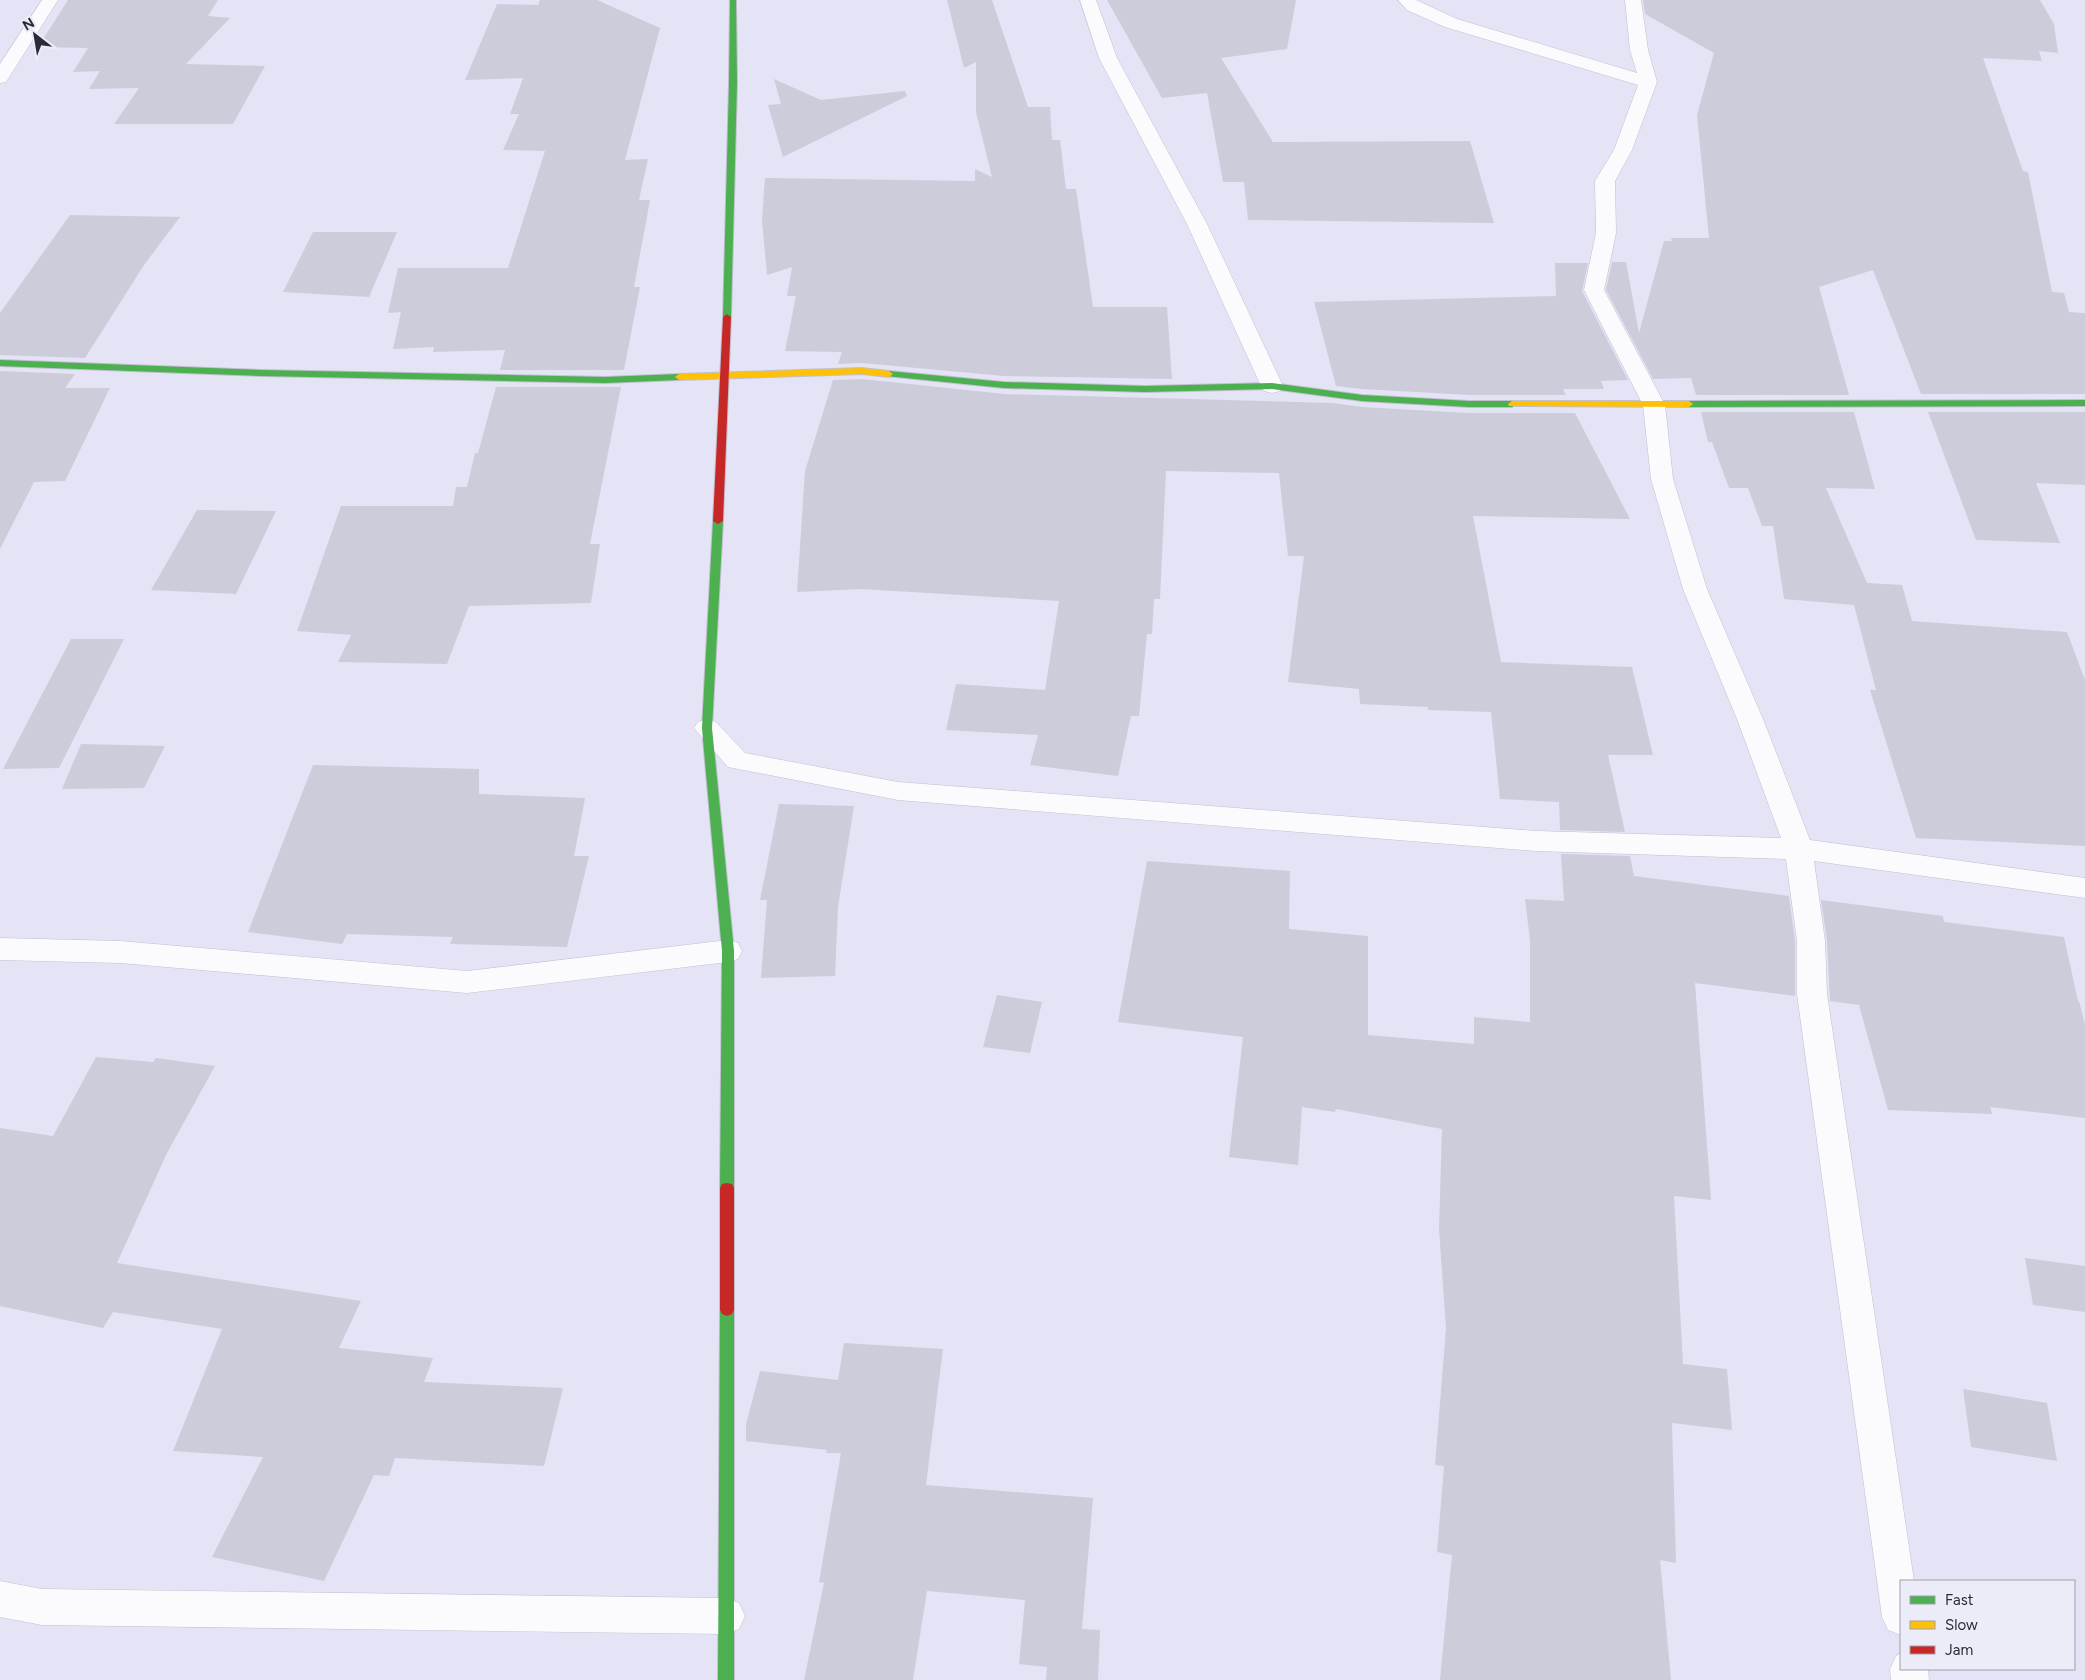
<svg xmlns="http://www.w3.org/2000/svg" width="2085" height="1680" font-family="Figtree,sans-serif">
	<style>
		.building { fill: #ccccdb }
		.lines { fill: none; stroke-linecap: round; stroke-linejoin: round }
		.street-casing { stroke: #c0c0ce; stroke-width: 1 }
		.fast-casing { stroke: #c0c0ce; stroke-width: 2 }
		.slow-casing { stroke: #c0c0ce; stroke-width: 2 }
		.jam-casing { stroke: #c0c0ce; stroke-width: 2 }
		.street { fill: #fbfbfe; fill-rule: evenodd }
		.fast { fill: #4caf50; fill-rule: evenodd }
		.slow { fill: #ffc107; fill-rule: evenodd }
		.jam { fill: #c62828; fill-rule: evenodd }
	</style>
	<rect width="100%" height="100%" fill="#e4e4f6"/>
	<!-- building -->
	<g class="building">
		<polygon points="68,0 218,0 208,16 230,18 186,64 265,66 233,124 114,124 139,88 89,89 100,71 73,72 88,48 38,47"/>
		<polygon points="540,0 597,0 660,28 625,160 648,159 639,200 650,200 634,287 640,287 624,370 500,370 505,350 433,352 434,347 393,349 401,312 388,313 398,268 508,268 545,151 503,150 519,114 510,114 523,78 465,80 497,4 538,5"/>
		<polygon points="947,0 992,0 1028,107 1050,107 1052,140 1060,140 1066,189 1076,189 1093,307 1167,307 1172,379 1004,376 862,363 838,364 842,352 785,351 796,296 787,296 792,267 767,275 762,220 765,178 975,181 975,169 992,177 976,112 976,62 964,68"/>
		<polygon points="1107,0 1296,0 1287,49 1221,58 1273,142 1470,141 1494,223 1248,220 1244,182 1223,182 1207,93 1162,98"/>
		<polygon points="1643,0 2040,0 2054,24 2058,53 2039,51 2042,61 1983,58 2023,171 2028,172 2052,292 2064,293 2069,312 2085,313 2085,394 1921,394 1873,270 1819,287 1849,395 1696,395 1691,378 1653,379 1606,290 1612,262 1626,262 1639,333 1664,241 1672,241 1671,238 1709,238 1697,115 1714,53 1645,14"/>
		<polygon points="774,79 821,100 905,91 907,96 783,157 768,105 781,104"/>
		<polygon points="70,215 180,217 144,265 85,358 0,355 0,313"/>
		<polygon points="313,232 397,232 369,297 283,292"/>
		<polygon points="1555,263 1588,263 1582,291 1628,380 1601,381 1604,389 1563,389 1566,395 1469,395 1362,389 1336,386 1314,302 1556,296"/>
		<polygon points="0,371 75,374 65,388 110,388 65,481 34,482 0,549"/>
		<polygon points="862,379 1004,394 1333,403 1362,407 1469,413 1575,413 1630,519 1473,516 1501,662 1632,667 1653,755 1608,755 1625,832 1560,830 1559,802 1500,799 1491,712 1428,710 1428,707 1360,704 1359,689 1288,682 1304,556 1288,556 1279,473 1166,471 1160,599 1154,599 1152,634 1147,634 1139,716 1131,716 1118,776 1030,765 1038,735 946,730 956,684 1045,690 1059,601 862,589 797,592 805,471 833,380"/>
		<polygon points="496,387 621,387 590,544 600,544 591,603 469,606 447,664 338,662 351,635 297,631 341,506 453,506 456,487 467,487 475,453 478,453"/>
		<polygon points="1701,412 1854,412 1875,489 1826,488 1867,583 1902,585 1912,621 2067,632 2085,680 2085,846 1916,838 1870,690 1876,690 1854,605 1784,599 1773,526 1762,526 1748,488 1729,488 1712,442 1708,442"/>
		<polygon points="1928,412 2085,412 2085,485 2036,483 2060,543 1976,540"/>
		<polygon points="197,510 276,511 236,594 151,590"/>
		<polygon points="71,639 124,639 59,768 3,769"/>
		<polygon points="81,744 165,746 144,788 62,789"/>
		<polygon points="313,765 479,769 479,794 585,798 574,856 589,856 567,947 450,944 453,937 347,934 342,944 248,932"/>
		<polygon points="779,804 854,806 838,907 835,976 761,978 767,900 760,900"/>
		<polygon points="1561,854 1630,856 1634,876 1789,896 1795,941 1795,996 1695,983 1711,1200 1674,1196 1683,1364 1727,1369 1732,1430 1672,1423 1676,1563 1660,1560 1671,1680 1440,1680 1452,1555 1437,1552 1444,1466 1435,1465 1446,1328 1439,1229 1442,1129 1336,1109 1335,1112 1302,1107 1298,1165 1229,1157 1243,1037 1118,1022 1147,861 1290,871 1289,929 1368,936 1368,1035 1474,1044 1474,1017 1530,1022 1530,940 1525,899 1564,901"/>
		<polygon points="1821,900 1943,916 1944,922 2064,937 2078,1001 2079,1001 2085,1025 2085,1118 1990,1107 1992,1114 1888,1110 1859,1005 1830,1001 1827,941"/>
		<polygon points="997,995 1042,1002 1030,1053 983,1047"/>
		<polygon points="96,1057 153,1062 156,1058 215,1066 167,1153 117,1263 361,1301 339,1348 433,1358 424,1382 563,1388 544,1466 395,1458 389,1476 374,1475 324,1581 212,1557 263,1457 173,1451 222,1329 113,1312 103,1328 0,1306 0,1128 53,1136"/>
		<polygon points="2025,1258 2085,1266 2085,1312 2033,1305"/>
		<polygon points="844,1343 943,1349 926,1485 1093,1498 1082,1629 1100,1630 1098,1680 1046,1680 1047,1667 1019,1664 1025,1600 927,1591 913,1680 804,1680 824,1583 819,1582 841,1453 826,1453 827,1450 746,1441 746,1424 760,1371 838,1380"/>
		<polygon points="1963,1389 2047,1403 2057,1461 1971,1447"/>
	</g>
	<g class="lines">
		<!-- street casing -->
		<g class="street-casing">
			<g id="street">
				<polygon points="42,0 58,0 6,82 0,83 0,64"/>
				<polygon points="1080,0 1096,0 1117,58 1207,224 1283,386 1280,391 1272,393 1264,391 1261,386 1187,224 1099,58"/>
				<polygon points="1398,0 1416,0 1457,19 1637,73 1630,50 1625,0 1641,0 1648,50 1657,82 1632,150 1615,181 1616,233 1604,290 1665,405 1673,479 1707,589 1763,719 1810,840 2085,878 2085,898 1814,861 1825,941 1827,994 1914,1581 1901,1581 1901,1635 1888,1630 1882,1617 1797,994 1797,941 1786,859 1536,851 898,800 728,767 694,728 698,722 707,719 716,722 745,753 898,782 1536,831 1781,838 1737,719 1683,589 1651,479 1643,405 1584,290 1596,233 1595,181 1614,150 1638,85 1445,27 1407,10"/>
				<polygon points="0,938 120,941 467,971 728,940 738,943 742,951 738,959 728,962 467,993 120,963 0,960"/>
				<polygon points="0,1581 42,1589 726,1598 739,1603 745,1616 739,1629 726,1634 42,1625 0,1617"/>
				<polygon points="1901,1653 1901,1669 1928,1669 1929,1680 1891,1680 1890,1669 1896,1656"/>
			</g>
		</g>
		<!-- fast casing -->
		<g class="fast-casing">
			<g id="fast">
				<polygon points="730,0 736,0 737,83 731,317 727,320 723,317 729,83"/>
				<polygon points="0,360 261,370 605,377 679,374 683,377 679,380 605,383 261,376 0,366"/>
				<polygon points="889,371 1004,382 1145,386 1272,383 1362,395 1469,401 1512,401 1516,404 1512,407 1469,407 1362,401 1272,389 1145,392 1004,388 886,376 885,374"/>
				<polygon points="2085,400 2085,406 1689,407 1685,404 1689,401"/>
				<polygon points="718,518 723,521 712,728 734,951 734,1188 732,1192 727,1193 722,1192 720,1188 722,951 702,728 713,521"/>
				<polygon points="727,1304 732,1306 734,1310 734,1680 718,1680 720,1310 722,1306"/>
			</g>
		</g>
		<!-- slow casing -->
		<g class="slow-casing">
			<g id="slow">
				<polygon points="862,368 889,371 893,374 889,377 862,374 679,380 675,377 679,374"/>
				<polygon points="1512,401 1689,401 1693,404 1689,407 1509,406 1508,404"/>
			</g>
		</g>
		<!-- jam casing -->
		<g class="jam-casing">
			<g id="jam">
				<polygon points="727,314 731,317 723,521 718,524 713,521 723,317"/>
				<polygon points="727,1183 732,1184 734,1188 734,1310 732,1314 727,1316 722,1314 720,1310 720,1188 722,1184"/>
			</g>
		</g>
		<!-- street -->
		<use href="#street" class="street"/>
		<!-- fast -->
		<use href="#fast" class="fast"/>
		<!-- slow -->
		<use href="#slow" class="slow"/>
		<!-- jam -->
		<use href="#jam" class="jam"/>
	</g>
	<!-- legend -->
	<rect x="1900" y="1580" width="175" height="90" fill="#ececf9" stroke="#9f9fab"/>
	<rect x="1910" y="1596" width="25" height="8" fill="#4caf50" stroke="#9f9fab"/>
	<text x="1945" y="1605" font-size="15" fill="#2b2b37">Fast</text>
	<rect x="1910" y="1621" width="25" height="8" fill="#ffc107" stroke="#9f9fab"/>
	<text x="1945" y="1630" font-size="15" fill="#2b2b37">Slow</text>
	<rect x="1910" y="1646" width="25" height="8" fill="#c62828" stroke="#9f9fab"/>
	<text x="1945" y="1655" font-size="15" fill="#2b2b37">Jam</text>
	<!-- north arrow -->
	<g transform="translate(35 35) rotate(329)" stroke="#ececf9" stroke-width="4" paint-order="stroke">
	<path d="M0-4L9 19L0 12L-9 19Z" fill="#2b2b37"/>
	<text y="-8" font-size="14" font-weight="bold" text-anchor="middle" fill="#2b2b37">N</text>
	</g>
</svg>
